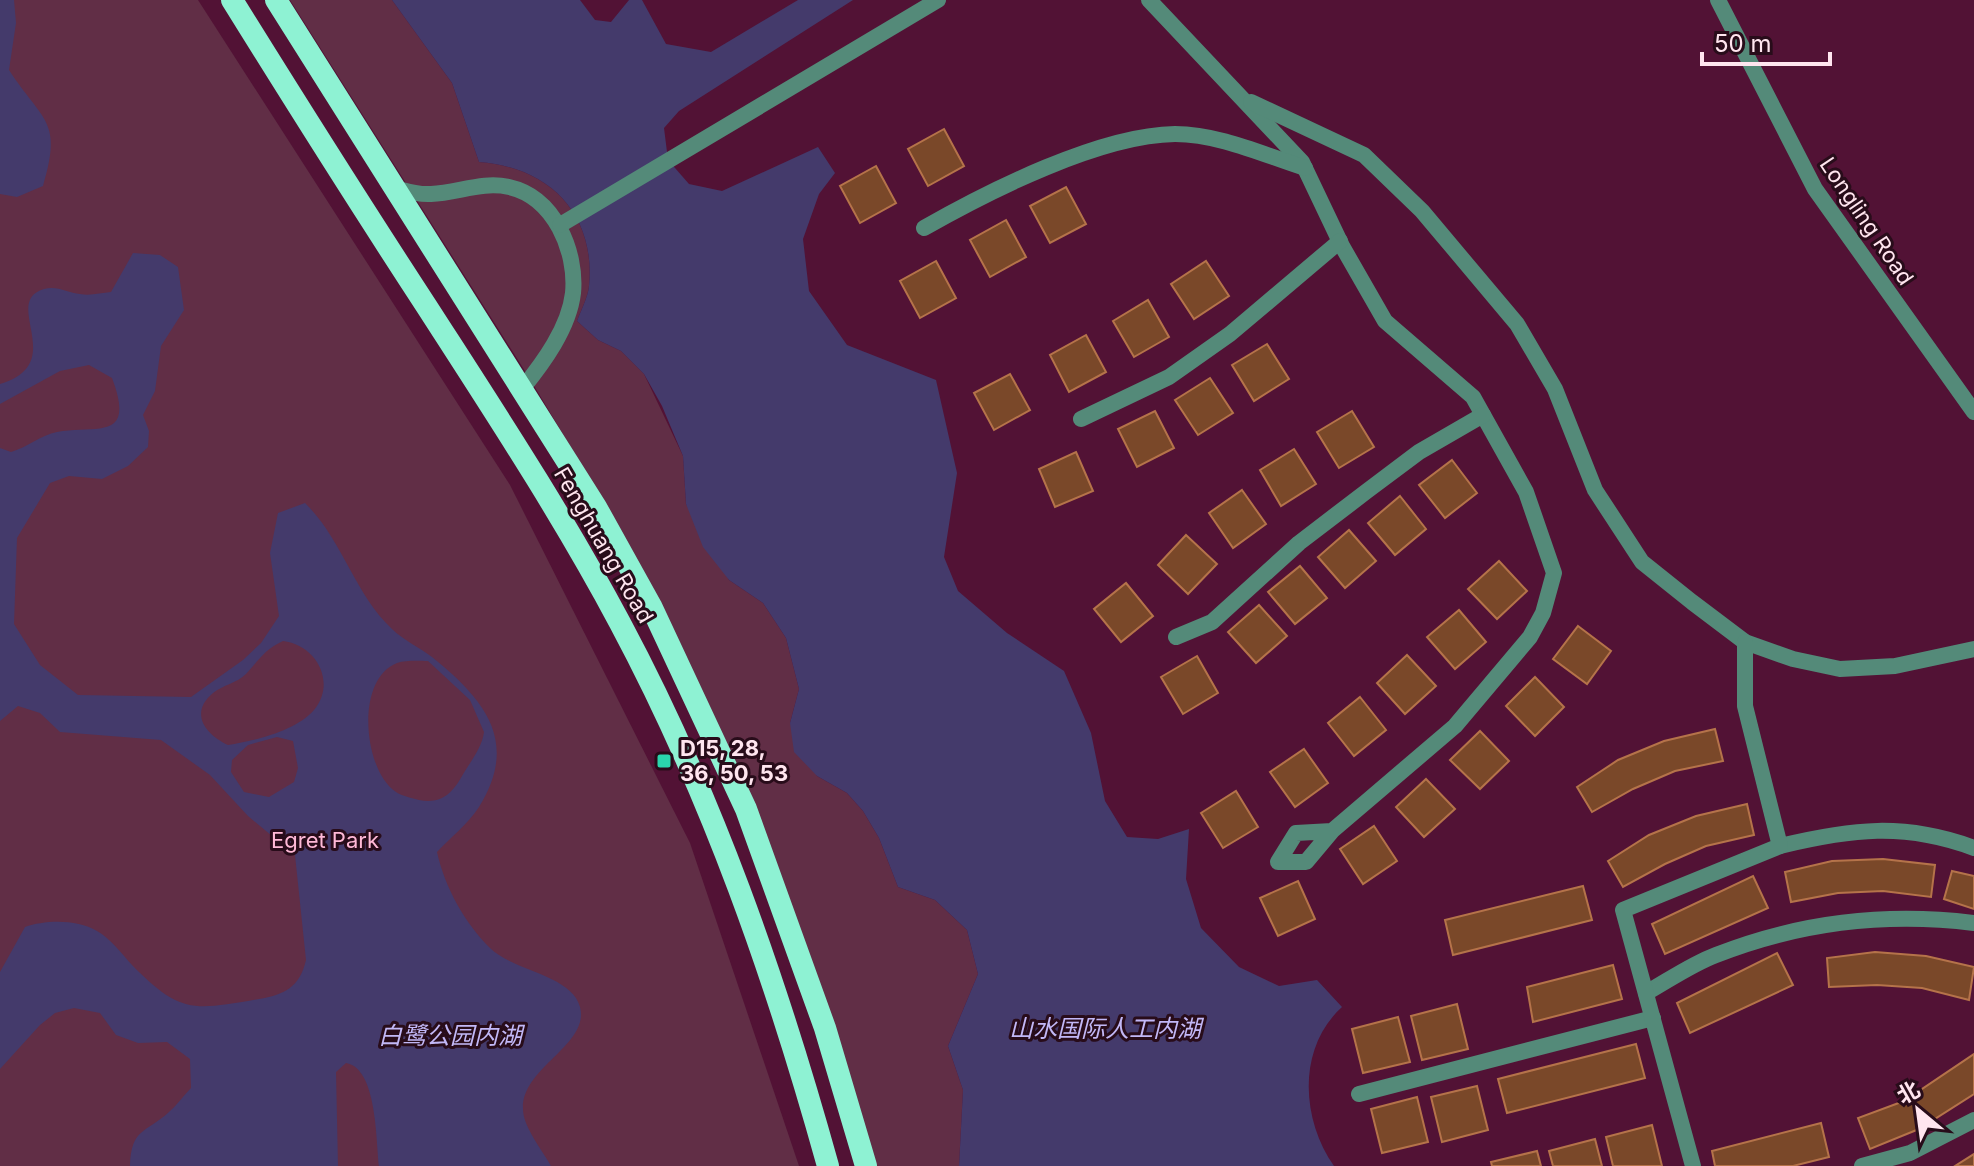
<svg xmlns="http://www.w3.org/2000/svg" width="1974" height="1166" font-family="Inter,'Noto Sans SC',sans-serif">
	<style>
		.green { fill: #612e46 }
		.water { fill: #443a6b; fill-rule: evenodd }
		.building { fill: #7a4829; stroke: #b5734a; stroke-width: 2 }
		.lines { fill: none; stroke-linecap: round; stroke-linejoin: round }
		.minor { stroke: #548a79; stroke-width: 16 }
		.trunk { stroke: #8ef2d3; stroke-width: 22 }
		.poi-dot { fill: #2ad5ac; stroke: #280c1a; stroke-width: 3 }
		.labels { text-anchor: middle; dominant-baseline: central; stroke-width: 6; stroke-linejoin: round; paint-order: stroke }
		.street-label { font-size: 22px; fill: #ffe5ef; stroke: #280c1a }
		.poi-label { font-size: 22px; font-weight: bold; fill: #ffe5ef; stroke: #280c1a; text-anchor: start }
		.park-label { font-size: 22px; fill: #feb8d6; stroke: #280c1a }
		.water-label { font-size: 24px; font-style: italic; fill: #c2b8f7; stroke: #280c1a }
	</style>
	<rect width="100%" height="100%" fill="#521235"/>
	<!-- green -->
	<g class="green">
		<polygon points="0,0 198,0 510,485 690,843 799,1166 0,1166"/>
		<path d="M290 0H392L452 83 479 162C548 167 596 213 589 286 588 297 581 310 577 321L598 340 621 351 644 374 683 456 686 504 729 580 763 603 786 638 799 689 790 723 817 776 847 793 863 811 879 838 898 887 935 900 967 930 978 974 948 1046 963 1090 959 1166H876L821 987 603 501 530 379Z"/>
	</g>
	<!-- water -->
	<g class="water">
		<path d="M0 0H14L16 23 9 70C43 122 63 120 43 186L17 197 0 194Z"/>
		<path d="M392 0H580L595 20 611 22 629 0H642L666 44 711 52 798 0H853L679 111 664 128 668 160 689 184 722 191 818 147 835 173 819 194 803 239 809 291 847 345 936 380 957 473 944 557 958 591 1007 633 1064 671 1091 733 1105 801 1127 837 1158 839 1189 829 1186 879 1201 928 1239 967 1279 986 1317 980 1342 1007C1297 1048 1301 1119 1334 1166H959L963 1090 948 1046 978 974 967 930 935 900 898 887 879 838 863 811 847 793 817 776 794 752 790 723 799 689 786 638 763 603 729 580 703 547 686 504 683 456 662 406 644 374 621 351 598 340 577 321C581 310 588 297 589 286 596 213 548 167 479 162L452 83Z"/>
		<path d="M133 253 160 255 178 267 184 310 161 346 155 391 143 415 149 431 148 447 128 466 102 479 69 476 50 483 17 538 14 624 40 665 78 695 191 697 243 660 261 643 279 616 270 553 278 513 305 503C342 539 354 593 392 629 403 640 419 647 432 657 484 699 520 741 479 807 468 824 450 838 437 852 445 888 465 923 490 948 513 971 572 975 580 1007 591 1049 506 1072 526 1123 532 1138 543 1152 551 1166H379C376 1140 377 1068 346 1063L336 1072 338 1166H130C131 1128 146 1133 169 1112 177 1105 183 1096 191 1088L190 1059 167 1042 138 1043 116 1035 100 1013 74 1008 55 1013 40 1025 0 1069V972L25 927C45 920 77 919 97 931 110 938 122 954 132 965 181 1015 194 1010 259 999 284 995 300 987 306 960L295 855 248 816 210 775 161 740 60 732 40 713 18 706 0 721V448L11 452C28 447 41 435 57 432 97 425 136 442 112 378L89 365 60 371 0 404V384C70 363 0 302 44 289 57 285 68 293 80 294 90 296 101 293 111 292ZM283 641C316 645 337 682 314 710 296 731 254 741 228 745 205 734 189 713 213 693 223 685 237 683 246 674 259 660 265 649 283 641ZM428 661 470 700 484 732C482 748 470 762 462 776 452 794 441 804 419 800 412 798 402 796 396 792 363 770 355 679 397 663 406 660 419 661 428 661ZM277 737 293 741 298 768 294 782 269 797 244 792 231 772 232 760 248 745Z"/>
	</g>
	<!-- building -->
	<g class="building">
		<polygon points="944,129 964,166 928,186 908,149"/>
		<polygon points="876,166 896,203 860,223 840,186"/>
		<polygon points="1066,187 1086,224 1050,243 1030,206"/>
		<polygon points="1006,220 1026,257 990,277 970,240"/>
		<polygon points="936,261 956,298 920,318 900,281"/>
		<polygon points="1206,261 1229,296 1194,319 1171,284"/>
		<polygon points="1148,300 1169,337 1134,357 1113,321"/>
		<polygon points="1086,335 1106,372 1069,392 1050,355"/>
		<polygon points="1267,344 1289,379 1254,401 1232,365"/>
		<polygon points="1010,374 1030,410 994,430 974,393"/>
		<polygon points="1210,378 1233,413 1198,435 1175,400"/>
		<polygon points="1155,411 1174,448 1137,467 1118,429"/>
		<polygon points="1352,411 1374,447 1339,468 1317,432"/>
		<polygon points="1294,449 1316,484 1281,506 1260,470"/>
		<polygon points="1076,452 1093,491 1055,507 1039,469"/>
		<polygon points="1452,460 1477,493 1445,518 1419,485"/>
		<polygon points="1242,490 1266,524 1233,548 1209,513"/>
		<polygon points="1400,496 1426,529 1395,555 1368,523"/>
		<polygon points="1349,530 1376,561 1345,588 1318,557"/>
		<polygon points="1186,535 1217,564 1188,594 1158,565"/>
		<polygon points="1499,561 1527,591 1497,619 1468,589"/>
		<polygon points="1300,566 1327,598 1295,624 1268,592"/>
		<polygon points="1126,583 1153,616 1121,642 1094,609"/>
		<polygon points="1259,605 1287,636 1256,663 1228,632"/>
		<polygon points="1459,610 1486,642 1455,669 1427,637"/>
		<polygon points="1578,626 1611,651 1587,684 1553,659"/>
		<polygon points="1407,655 1436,686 1405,714 1377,683"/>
		<polygon points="1197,656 1218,693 1183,714 1161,677"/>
		<polygon points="1535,677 1564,707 1535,736 1506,706"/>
		<polygon points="1360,697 1386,730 1354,756 1328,723"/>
		<polygon points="1715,729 1723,761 1675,771 1633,789 1592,812 1577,787 1618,760 1664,741"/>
		<polygon points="1480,731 1509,761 1480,789 1450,760"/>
		<polygon points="1304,749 1328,783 1295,807 1270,772"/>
		<polygon points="1426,779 1455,809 1424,837 1396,807"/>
		<polygon points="1236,791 1258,827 1223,848 1201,813"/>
		<polygon points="1747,804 1754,835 1706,846 1665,864 1623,887 1608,861 1649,835 1696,816"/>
		<polygon points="1374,826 1397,861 1363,884 1340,849"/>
		<polygon points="1883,859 1935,865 1931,897 1883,891 1838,893 1791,902 1785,872 1832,861"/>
		<polygon points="1952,871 1974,876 1974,909 1944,899"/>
		<polygon points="1753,876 1768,908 1665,954 1652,924"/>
		<polygon points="1298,881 1315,919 1278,936 1260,898"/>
		<polygon points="1583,886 1592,920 1453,955 1445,920"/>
		<polygon points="1875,952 1926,956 1974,967 1969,1000 1922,988 1877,985 1829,987 1827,958"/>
		<polygon points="1777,953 1793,985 1690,1033 1677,1003"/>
		<polygon points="1613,965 1622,999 1533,1022 1527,987"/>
		<polygon points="1457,1004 1468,1049 1422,1060 1411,1016"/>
		<polygon points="1398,1017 1410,1062 1363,1073 1352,1029"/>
		<polygon points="1636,1044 1645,1078 1507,1113 1498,1079"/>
		<polygon points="1974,1054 1974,1094 1919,1129 1870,1149 1858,1118 1904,1101"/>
		<polygon points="1477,1086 1488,1130 1442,1142 1431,1097"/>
		<polygon points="1417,1097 1428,1142 1382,1153 1371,1109"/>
		<polygon points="1821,1123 1829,1157 1793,1166 1715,1166 1712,1151"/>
		<polygon points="1652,1125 1662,1166 1613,1166 1606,1137"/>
		<polygon points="1595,1139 1602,1166 1553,1166 1549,1151"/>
		<polygon points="1537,1151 1541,1166 1492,1166 1491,1162"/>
		<polygon points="1974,1154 1974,1166 1955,1166"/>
	</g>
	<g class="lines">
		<!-- minor -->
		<g class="minor">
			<polyline points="1149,0 1302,162 1342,246 1385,321 1473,397 1526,492 1554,573 1543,613 1530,637 1455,726 1332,831 1306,862 1278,862 1296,833 1332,831"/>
			<polyline points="1718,0 1815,189 1974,412"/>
			<polyline points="1251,102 1364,155 1422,211 1517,324 1555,389 1595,490 1642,562 1692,602 1745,642 1793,659 1840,669 1895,666 1974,649"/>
			<path d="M395 188C406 191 418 195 431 194 458 193 482 181 509 187 554 197 577 251 573 293 569 328 543 363 522 389"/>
			<polyline points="560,225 938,0"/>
			<path d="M924 228C989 191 1100 135 1175 134 1219 134 1264 155 1305 168"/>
			<polyline points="1081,419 1169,377 1230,334 1340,241"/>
			<polyline points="1176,637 1212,622 1299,543 1367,491 1419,452 1483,415"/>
			<path d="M1780 846C1851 829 1904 822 1974 848"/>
			<path d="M1646 993C1669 980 1692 964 1716 955 1800 922 1885 912 1974 923"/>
			<polyline points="1359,1094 1653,1018"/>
			<polyline points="1693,1166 1623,910 1780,846 1745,706 1745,642"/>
			<polyline points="1862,1166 1910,1153 1974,1120"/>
		</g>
		<!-- trunk -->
		<g class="trunk">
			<path d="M232 0C296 103 361 206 427 307 494 411 562 514 620 623 712 795 776 979 828 1166"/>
			<polyline points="276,0 596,507 651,606 746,809 825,1028 866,1166"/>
		</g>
	</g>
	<!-- markers -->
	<rect class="poi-dot" x="656" y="753" width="16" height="16" rx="4"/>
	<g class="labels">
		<!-- street labels -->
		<g class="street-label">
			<text transform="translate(1867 221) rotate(56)">Longling Road</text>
			<text transform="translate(604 545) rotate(60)">Fenghuang Road</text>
		</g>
		<!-- poi labels -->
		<g class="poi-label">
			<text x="680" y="748">D15, 28,<tspan x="680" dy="25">36, 50, 53</tspan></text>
		</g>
		<!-- park labels -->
		<g class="park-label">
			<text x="325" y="840">Egret Park</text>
		</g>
		<!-- water labels -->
		<g class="water-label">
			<text x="1105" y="1028">山水国际人工内湖</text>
			<text x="450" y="1035">白鹭公园内湖</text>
		</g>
	</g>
	<!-- north arrow -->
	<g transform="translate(1918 1110) rotate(331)" stroke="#280c1a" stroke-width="6" paint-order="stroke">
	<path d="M0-6L14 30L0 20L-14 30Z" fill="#ffe5ef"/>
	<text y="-12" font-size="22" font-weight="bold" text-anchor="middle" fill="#ffe5ef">北</text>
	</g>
	<!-- scale -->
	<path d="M1702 52v12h128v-12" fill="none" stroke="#ffe5ef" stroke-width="4"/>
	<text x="1714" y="52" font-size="24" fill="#ffe5ef" stroke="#280c1a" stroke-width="6" paint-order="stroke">50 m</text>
</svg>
